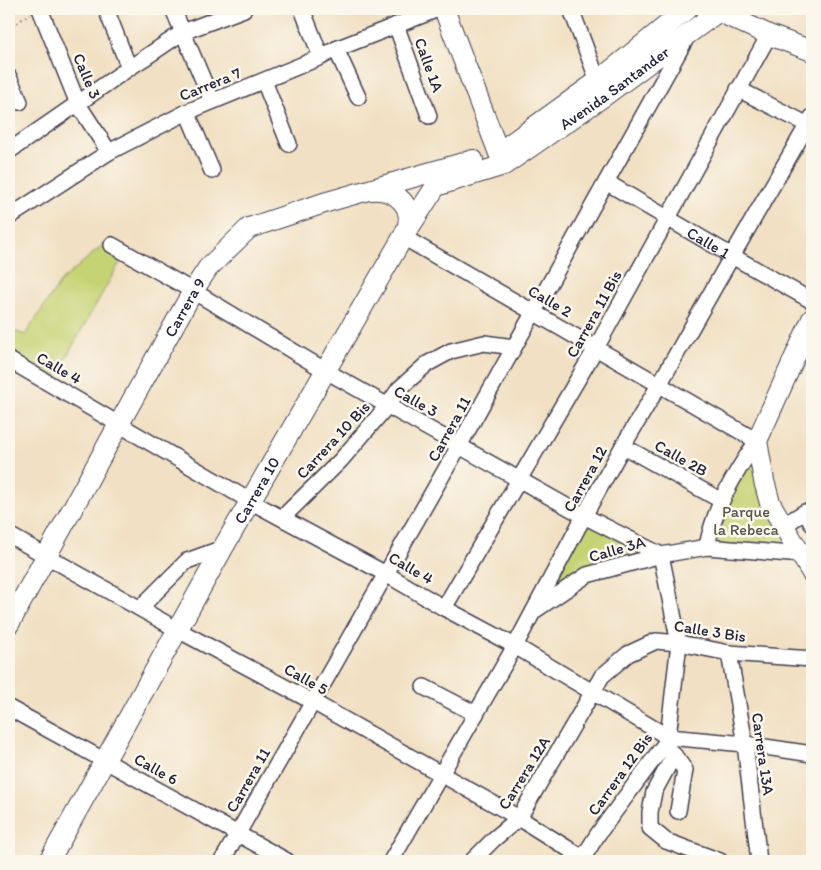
<svg xmlns="http://www.w3.org/2000/svg" width="821" height="870" font-family="Itim,sans-serif">
	<style>
		.green { fill: #c6d374; stroke: #747a58 }
		.lines { fill: none; stroke-linecap: round; stroke-linejoin: round }
		.minor-casing { stroke: #413e4f; stroke-width: 18 }
		.major-casing { stroke: #413e4f; stroke-width: 22 }
		.path { stroke: #413e4f; stroke-width: 2; stroke-dasharray: 1 4; stroke-linecap: butt }
		.minor { stroke: #fff; stroke-width: 15 }
		.major { stroke: #fff; stroke-width: 20 }
		.labels { text-anchor: middle; dominant-baseline: central; stroke-width: 5; stroke-linejoin: round; paint-order: stroke }
		.street-label { font-size: 16px; fill: #22223b; stroke: #fbf7ec }
		.park-label { font-size: 16px; fill: #53574c; stroke: #fbf7ec }
	</style>
	<rect width="100%" height="100%" fill="#fbf7ec"/>
	<filter id="ink" filterUnits="userSpaceOnUse"><feTurbulence type="fractalNoise" baseFrequency=".02" numOctaves="2"/><feDisplacementMap in="SourceGraphic" scale="10" xChannelSelector="R" yChannelSelector="G"/><feConvolveMatrix kernelMatrix="1 2 1 2 8 2 1 2 1" color-interpolation-filters="sRGB"/></filter>
	<filter id="wash" filterUnits="userSpaceOnUse"><feTurbulence type="fractalNoise" baseFrequency=".0096" numOctaves="4" result="noise"/><feDisplacementMap in="SourceGraphic" scale="20" xChannelSelector="R" yChannelSelector="G"/><feGaussianBlur stdDeviation="1.12" result="paint"/><feColorMatrix in="noise" values="0 0 0 0 0 0 0 0 0 0 0 0 0 0 0 0 0 1.4 0 .05"/><feComposite in="paint" operator="in"/></filter>
	<g filter="url(#wash)">
		<rect width="100%" height="100%" fill="#f1e0c3"/>
		<!-- green -->
		<g class="green">
			<polygon points="111,238 124,255 55,377 9,354 9,329 25,335 61,281"/>
			<polygon points="757,445 802,555 707,547"/>
			<polygon points="584,516 661,555 587,575 533,612"/>
		</g>
	</g>
	<g filter="url(#ink)">
		<g class="lines">
			<!-- minor casing -->
			<g class="minor-casing">
				<g id="minor">
					<polyline points="40,9 78,104 109,152"/>
					<polyline points="106,9 129,68"/>
					<polyline points="173,9 212,101"/>
					<polyline points="302,9 321,57"/>
					<polyline points="571,9 598,81"/>
					<polyline points="396,25 429,116"/>
					<polyline points="336,49 358,97"/>
					<polyline points="9,77 20,102"/>
					<polyline points="264,81 289,144"/>
					<polyline points="738,89 812,127"/>
					<polyline points="187,112 212,171"/>
					<polyline points="9,151 129,68 143,59 183,32 244,9"/>
					<path id="s1" d="M606 182 732 256 812 301"/>
					<polyline points="9,217 109,152 187,112 321,57 336,49 438,9"/>
					<path d="M403 237 757 441C735 473 714 507 707 547"/>
					<polyline points="112,245 193,291 326,371 584,516 661,555"/>
					<polyline points="9,360 250,501 386,574 444,608 515,646 668,737 745,744 812,754"/>
					<polyline points="623,446 722,501"/>
					<polyline points="282,518 341,460 388,405 399,389 427,364 451,351 484,343 514,347"/>
					<polyline points="784,525 805,512 812,524"/>
					<polyline points="9,535 178,630 313,702 519,818 583,858"/>
					<polyline points="140,608 187,561 223,548"/>
					<polyline points="444,608 596,348 769,35"/>
					<polyline points="534,611 587,575 661,555 707,547 802,555"/>
					<polyline points="729,653 745,744 759,861"/>
					<polyline points="424,687 476,714"/>
					<polyline points="9,708 287,861"/>
					<polyline points="668,749 674,755 685,770 678,811"/>
					<polyline points="674,755 654,792 650,812 650,828 666,841 720,861"/>
					<polyline points="222,861 459,446 688,35"/>
					<polyline points="391,861 515,646 584,516 623,446 659,385 732,256 812,117"/>
					<polyline points="472,861 494,839 519,818 602,676 628,654 656,641 679,643 729,653 812,659"/>
					<polyline points="581,861 598,834 664,745 668,737 679,643 661,555"/>
				</g>
			</g>
			<!-- major casing -->
			<g class="major-casing">
				<g id="major">
					<polyline points="444,9 503,164"/>
					<polyline points="713,9 769,35 812,51"/>
					<polyline points="502,150 598,81 687,9"/>
					<path d="M371 190C396 188 418 208 405 233"/>
					<polyline points="812,319 757,441 764,481 770,503 812,573"/>
					<path id="s2" d="M9 624 119 424 193 291 208 268 249 228 327 202 473 160"/>
					<path id="s3" d="M49 861 223 548 403 237 436 186 504 165 604 96 719 11"/>
				</g>
			</g>
			<!-- path -->
			<polyline class="path" points="9,28 30,14"/>
			<!-- minor -->
			<use href="#minor" class="minor"/>
			<!-- major -->
			<use href="#major" class="major"/>
		</g>
	</g>
	<g class="labels">
		<!-- street labels -->
		<g class="street-label">
			<text transform="translate(429 65) rotate(70)">Calle 1A</text>
			<text transform="translate(87 76) rotate(67)">Calle 3</text>
			<text transform="translate(210 84) rotate(-22)">Carrera 7</text>
			<text stroke="none"><textPath href="#s3" startOffset="984">Avenida Santander</textPath></text>
			<text stroke="none"><textPath href="#s1" startOffset="119">Calle 1</textPath></text>
			<text transform="translate(550 301) rotate(30)">Calle 2</text>
			<text stroke="none"><textPath href="#s2" startOffset="362">Carrera 9</textPath></text>
			<text transform="translate(594 314) rotate(-61)">Carrera 11 Bis</text>
			<text transform="translate(59 368) rotate(30)">Calle 4</text>
			<text transform="translate(416 401) rotate(29)">Calle 3</text>
			<text transform="translate(449 429) rotate(-61)">Carrera 11</text>
			<text transform="translate(333 440) rotate(-47)">Carrera 10 Bis</text>
			<text transform="translate(681 458) rotate(29)">Calle 2B</text>
			<text transform="translate(585 479) rotate(-61)">Carrera 12</text>
			<text stroke="none"><textPath href="#s3" startOffset="425">Carrera 10</textPath></text>
			<text transform="translate(617 549) rotate(-16)">Calle 3A</text>
			<text transform="translate(411 568) rotate(30)">Calle 4</text>
			<text transform="translate(710 631) rotate(9)">Calle 3 Bis</text>
			<text transform="translate(306 679) rotate(29)">Calle 5</text>
			<text transform="translate(763 754) rotate(82)">Carrera 13A</text>
			<text transform="translate(156 769) rotate(29)">Calle 6</text>
			<text transform="translate(524 773) rotate(-58)">Carrera 12A</text>
			<text transform="translate(620 774) rotate(-54)">Carrera 12 Bis</text>
			<text transform="translate(248 780) rotate(-60)">Carrera 11</text>
		</g>
		<!-- park labels -->
		<g class="park-label">
			<text x="746" y="511">Parque<tspan x="746" dy="18">la Rebeca</tspan></text>
		</g>
	</g>
	<!-- margin -->
	<rect width="821" height="870" fill="none" stroke="#fbf7ec" stroke-width="30"/>
</svg>
